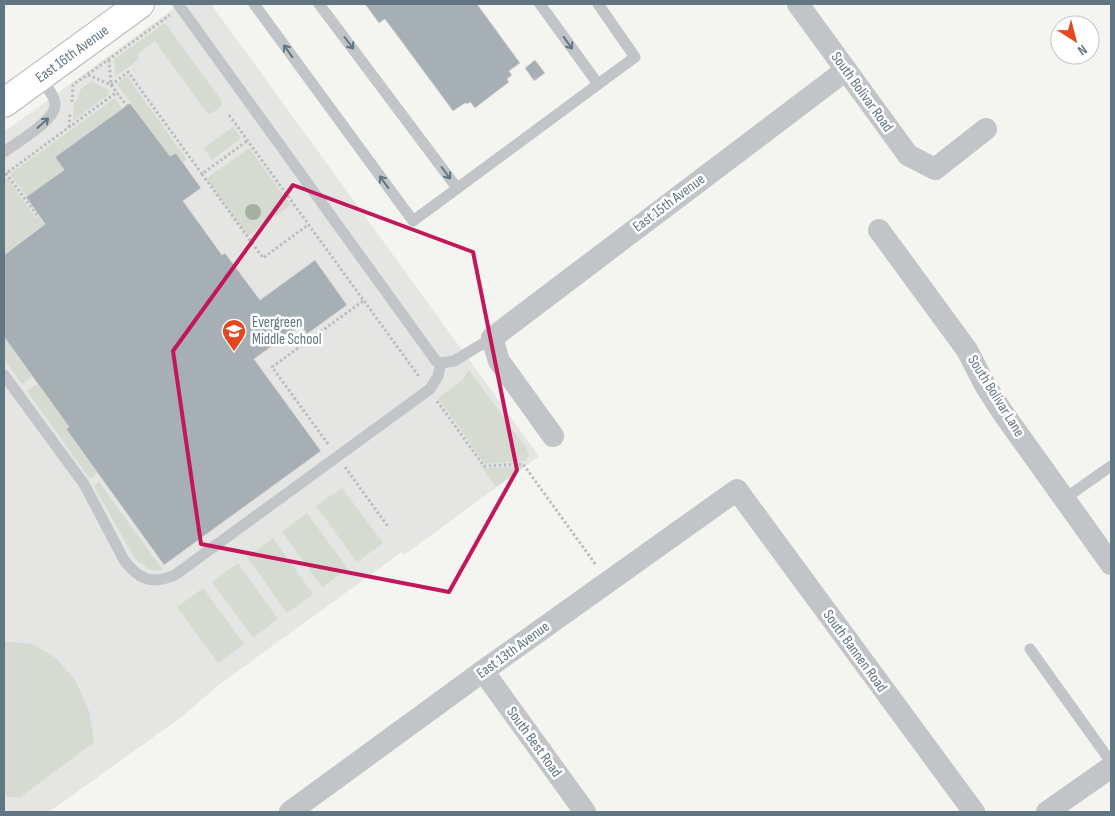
<svg xmlns="http://www.w3.org/2000/svg" width="1115" height="816" font-family="'Sofia Sans Condensed',sans-serif">
	<style>
		.built { fill: #e5e6e4 }
		.green { fill: #d5dbd1 }
		.building { fill: #a6afb4; stroke: #d5d5d3 }
		.lines { fill: none; stroke-linecap: round; stroke-linejoin: round }
		.secondary-casing { stroke: #b3b9bd; stroke-width: 30 }
		.path { stroke: #bbbdbf; stroke-width: 3; stroke-dasharray: 2.5 2.5; stroke-linecap: butt }
		.lane { stroke: #c1c5c8; stroke-width: 11 }
		.street { stroke: #c1c5c8; stroke-width: 22 }
		.secondary { stroke: #fff; stroke-width: 28 }
		.tree { fill: #a6b0a1 }
		.oneway { stroke: #627582 }
		.marked { fill: none; stroke: #c2185b; stroke-width: 4; stroke-linejoin: round }
		.labels { text-anchor: middle; dominant-baseline: central; stroke-width: 5; stroke-linejoin: round; paint-order: stroke }
		.street-label { font-size: 15px; fill: #627582; stroke: #fff }
		.poi-label { font-size: 15px; fill: #627582; stroke: #fff; text-anchor: start }
	</style>
	<rect width="100%" height="100%" fill="#f4f4f0"/>
	<!-- built -->
	<polygon class="built" points="180,4 211,4 539,456 404,555 402,552 220,684 180,718 49,812 4,812 4,132"/>
	<!-- green -->
	<g class="green">
		<polygon points="165,23 221,100 221,106 211,114 207,113 155,41 137,54 139,57 138,60 116,76 114,59"/>
		<polygon points="127,76 187,160 183,162 176,152 170,156 117,84"/>
		<polygon points="91,81 109,90 108,95 73,121 74,103 78,99 80,90"/>
		<polygon points="115,98 122,108 55,157 64,170 27,197 10,174"/>
		<polygon points="233,127 241,138 212,160 204,148"/>
		<polygon points="249,148 291,205 248,236 206,179"/>
		<polygon points="7,177 36,218 38,216 44,224 4,254 4,179"/>
		<polygon points="4,338 32,377 22,384 4,359"/>
		<polygon points="469,370 527,449 529,456 524,461 485,464 438,398 462,380"/>
		<polygon points="37,384 69,427 66,430 97,473 90,479 27,391"/>
		<polygon points="522,466 523,468 496,487 483,468"/>
		<polygon points="99,482 163,570 155,571 149,569 135,559 94,486"/>
		<polygon points="342,488 383,543 357,562 316,506"/>
		<polygon points="307,513 348,569 322,587 282,532"/>
		<polygon points="273,538 313,594 287,613 247,557"/>
		<polygon points="238,563 278,619 253,638 212,582"/>
		<polygon points="203,588 244,644 218,663 177,607"/>
		<polygon points="4,641 32,644 56,658 75,680 89,711 94,742 19,798 4,796"/>
	</g>
	<!-- building -->
	<g class="building">
		<polygon points="365,4 477,4 520,63 509,71 512,75 507,79 509,82 475,108 470,102 467,104 465,103 453,111 385,19 379,23"/>
		<polygon points="535,60 545,73 534,81 525,68"/>
		<polygon points="130,103 170,156 176,153 201,188 183,201 222,255 225,253 260,300 315,260 347,305 307,334 301,325 254,359 321,451 164,565 66,429 69,427 4,337 4,255 45,224 26,197 64,170 55,157"/>
	</g>
	<g class="lines">
		<!-- secondary casing -->
		<g class="secondary-casing">
			<g id="secondary">
				<path id="s1" d="M4 103 140 4"/>
			</g>
		</g>
		<!-- path -->
		<g class="path">
			<polyline points="109,60 111,85 127,106"/>
			<polyline points="88,75 111,85"/>
			<polyline points="111,85 128,72 202,174 247,141"/>
			<polyline points="72,102 73,85 170,15"/>
			<polyline points="229,115 420,378"/>
			<polyline points="69,127 70,113"/>
			<polyline points="6,173 37,215"/>
			<polyline points="202,174 263,258 308,225"/>
			<polyline points="4,175 117,92"/>
			<polyline points="437,401 484,466 523,464 596,565"/>
			<polyline points="328,444 272,367 363,301"/>
			<polyline points="345,467 389,528"/>
		</g>
		<!-- lane -->
		<g class="lane">
			<polyline points="254,4 413,221 635,57 598,4"/>
			<polyline points="319,4 457,188"/>
			<polyline points="540,4 598,84"/>
			<path d="M4 152C16 143 55 121 55 105 55 95 45 85 40 77"/>
			<polyline points="441,363 454,361 492,338"/>
			<path d="M4 375 84 484 124 560C139 580 152 585 175 575L430 389 438 376 441 363 436 361 178 4"/>
			<polyline points="1064,499 1111,466"/>
			<polyline points="1030,649 1111,762"/>
		</g>
		<!-- street -->
		<g class="street">
			<polyline points="798,4 908,155 935,169 986,129"/>
			<polyline points="879,230 967,350 985,385 1003,413 1111,564"/>
			<polyline points="553,436 499,361 492,338 846,70"/>
			<polyline points="483,671 585,812"/>
			<polyline points="290,812 483,671 737,490 974,812"/>
			<polyline points="1047,812 1111,767"/>
		</g>
		<!-- secondary -->
		<use href="#secondary" class="secondary"/>
	</g>
	<!-- trees -->
	<circle class="tree" cx="253" cy="212" r="8"/>
	<!-- one-way arrows -->
	<defs><path id="oneway-shaft" d="M-6 0H5M1.5-3L5.5 0L1.5 3" fill="none" stroke-width="1.6" stroke-linecap="round" stroke-linejoin="round" transform="scale(1.25)"/></defs>
	<g class="oneway">
		<use href="#oneway-shaft" transform="translate(349 43) rotate(53)"/>
		<use href="#oneway-shaft" transform="translate(568 43) rotate(54)"/>
		<use href="#oneway-shaft" transform="translate(288 51) rotate(-126)"/>
		<use href="#oneway-shaft" transform="translate(43 123) rotate(-42)"/>
		<use href="#oneway-shaft" transform="translate(446 173) rotate(53)"/>
		<use href="#oneway-shaft" transform="translate(384 182) rotate(-126)"/>
	</g>
	<!-- marked area -->
	<path class="marked" d="M293 185 473 252 517 470 449 592 201 544 173 351Z"/>
	<!-- icons -->
	<defs>
		<g id="school-pin" transform="scale(1.25)"><path d="M0 17L-7.5 6A9.5 9.5 0 1 1 7.5 6Z" fill="#e7471e" stroke="#fff"/><path d="M0-5L7-2L0 1L-7-2ZM-4 1L0 2.5L4 1V4Q0 6-4 4Z" fill="#fff"/></g>
	</defs>
	<g fill-rule="evenodd">
		<use href="#school-pin" x="234" y="331"/>
	</g>
	<g class="labels">
		<!-- street labels -->
		<g class="street-label">
			<text stroke="none"><textPath href="#s1" startOffset="84">East 16th Avenue</textPath></text>
			<text transform="translate(862 92) rotate(54)">South Bolivar Road</text>
			<text transform="translate(669 203) rotate(-37)">East 15th Avenue</text>
			<text transform="translate(996 396) rotate(58)">South Bolivar Lane</text>
			<text transform="translate(513 650) rotate(-36)">East 13th Avenue</text>
			<text transform="translate(855 651) rotate(54)">South Bannen Road</text>
			<text transform="translate(534 742) rotate(54)">South Best Road</text>
		</g>
		<!-- poi labels -->
		<g class="poi-label">
			<text x="252" y="322">Evergreen<tspan x="252" dy="17">Middle School</tspan></text>
		</g>
	</g>
	<!-- border -->
	<rect width="1115" height="816" fill="none" stroke="#627582" stroke-width="10"/>
	<!-- north arrow -->
	<g transform="translate(1075 40) rotate(144)"><circle r="24" fill="#ffffff" stroke="#c0c8cd"/>
	<path d="M0-4L9 19L0 12L-9 19Z" fill="#e7471e"/>
	<text y="-8" font-size="14" font-weight="bold" text-anchor="middle" fill="#627582">N</text>
	</g>
</svg>
